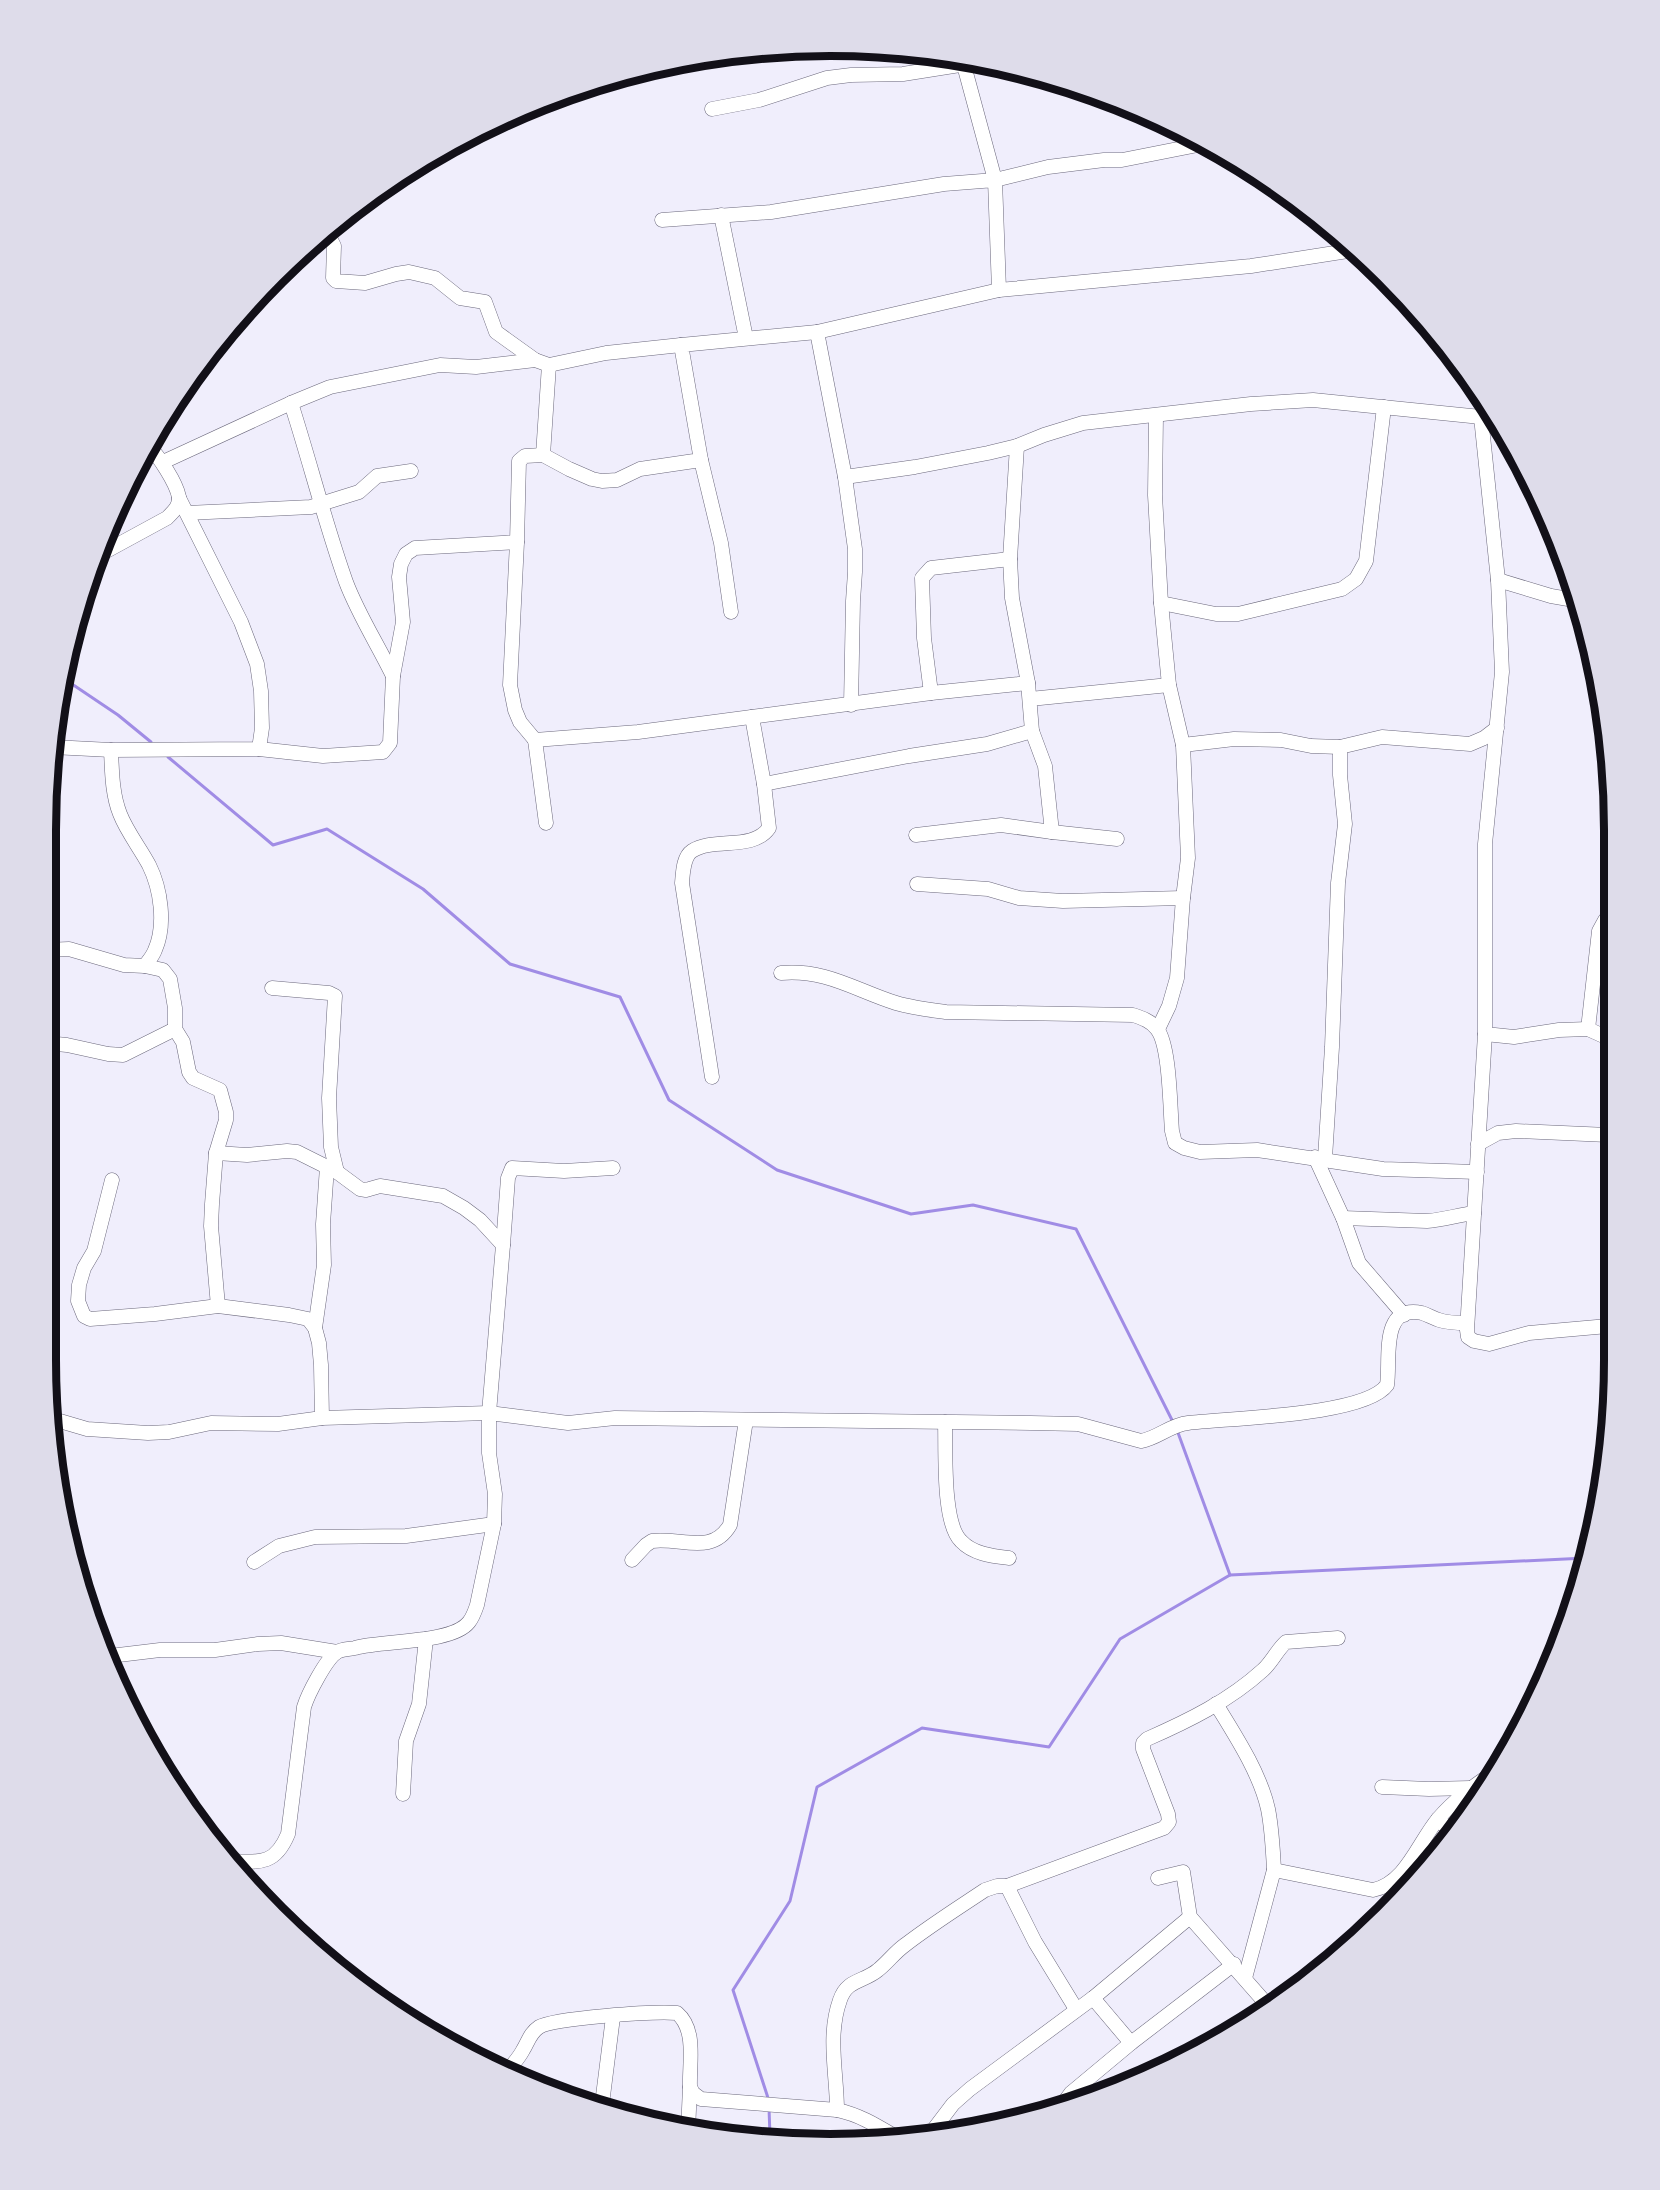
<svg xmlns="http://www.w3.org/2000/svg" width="1660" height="2190" font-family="Rubik,sans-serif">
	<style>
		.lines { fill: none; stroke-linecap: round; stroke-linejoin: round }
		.stream { stroke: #a08ce5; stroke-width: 3 }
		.minor-casing { stroke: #6b687c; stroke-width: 15 }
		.minor { stroke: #fff; stroke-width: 14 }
		.rim { fill: none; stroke: #121018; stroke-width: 8 }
	</style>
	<rect width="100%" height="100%" fill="#f0eefc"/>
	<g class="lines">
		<!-- stream -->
		<g class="stream">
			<polyline points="63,678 118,715 151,742"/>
			<polyline points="168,757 273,845 327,829 423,889 510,964 620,997 669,1100 777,1170 911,1214 973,1205 1076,1229 1174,1424"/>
			<polyline points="1177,1430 1230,1575"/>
			<polyline points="769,2101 733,1990 790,1901 817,1787 922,1728 1049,1747 1120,1639 1230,1575 1586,1558"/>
			<polyline points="769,2108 770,2136"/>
		</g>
		<!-- minor casing -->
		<g class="minor-casing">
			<g id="minor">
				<polyline points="962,58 995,180 1048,167 1104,160 1122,160 1203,144"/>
				<polyline points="712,109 759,100 827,78 851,75 903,74 985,61"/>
				<polyline points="721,215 746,338"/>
				<polyline points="662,220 771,212 944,184 995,180 999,290"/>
				<polyline points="327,232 334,246 333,278 336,281 365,283 396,274 409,272 435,278 460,298 485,302 496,332 535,360 549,365 543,455"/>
				<polyline points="1354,250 1251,266 999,290 817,332 845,477 915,467 988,453 1017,446 1044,435 1083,423 1251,404 1313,400 1481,417 1486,401"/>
				<polyline points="549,365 606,353 681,345"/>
				<path d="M291 403C310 462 325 523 346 582 358 614 378 645 393 676"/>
				<polyline points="1156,416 1155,495 1161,603 1169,685 1183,745 1188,858 1183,898 1177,978 1169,1006 1158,1029"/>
				<polyline points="1481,417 1498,580 1502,672 1485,844 1485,1034 1467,1330 1468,1337 1474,1341 1489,1344 1529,1333 1608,1326"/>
				<polyline points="701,460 721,543 731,612"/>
				<polyline points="163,462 291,403 330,387 440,365 476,367 535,360"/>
				<polyline points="845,477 855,549 855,572 853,601 851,705"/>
				<polyline points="187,513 311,507 359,492 377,476 411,471"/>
				<polyline points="517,542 510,685 515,710 520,722 535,740"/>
				<path d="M99 555 167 518C173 512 180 506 179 497 176 482 159 457 149 446"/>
				<polyline points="1498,580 1551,596 1574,600"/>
				<polyline points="1161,603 1216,614 1238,614 1342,589 1356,579 1366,561 1384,407"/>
				<polyline points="931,693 924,638 922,578 931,568 1010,559"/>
				<polyline points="1030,699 1169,685"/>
				<polyline points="1183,745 1234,739 1281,740 1311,746 1340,747 1382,737 1470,744 1484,738 1497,728"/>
				<polyline points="52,747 111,750 259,749 262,728 261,691 257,664 241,622 179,498"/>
				<polyline points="259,749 323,756 383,752 390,743 393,676 403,622 399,577 401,564 406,554 415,548 517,542 519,461 525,456 543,455 569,469 592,479 602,481 617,480 640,469 701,460 681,345 817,332"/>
				<path d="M111 750C112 771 112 794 120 814 127 832 140 848 149 865 161 889 166 925 155 950 153 956 148 961 145 966"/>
				<polyline points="764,784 909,756 987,744 1032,731"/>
				<polyline points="546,823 535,740 638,732 931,693 1028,683 1012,598 1010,559 1017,446"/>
				<polyline points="1052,832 1117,839"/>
				<polyline points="916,835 1001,825 1052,832 1045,766 1032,731 1028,683"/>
				<polyline points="917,884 988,889 1019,898 1063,901 1183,898"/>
				<polyline points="46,950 69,949 124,965 145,966 163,970 170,979 175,1008 175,1029 183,1042 189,1072 193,1078 220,1090 226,1112 226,1120 216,1153 212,1204 211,1226 218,1306"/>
				<path d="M781 973C826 969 855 990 896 1003 913 1008 930 1010 946 1012L1133 1015C1142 1018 1151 1021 1157 1029 1170 1045 1170 1108 1172 1131L1175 1143 1184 1148 1200 1152 1257 1150 1383 1169 1477 1172"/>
				<polyline points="272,988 329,993 335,996 329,1098 331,1147 337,1172"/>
				<polyline points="1588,1029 1599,931 1605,920 1608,919"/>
				<polyline points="1485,1034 1514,1037 1559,1030 1588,1029 1608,1038"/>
				<polyline points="46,1043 67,1045 108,1054 123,1055 175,1029"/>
				<path d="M712 1077 682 883C683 873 683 857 692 851 714 837 753 851 769 828L764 784 752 717"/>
				<polyline points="1478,1144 1498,1133 1516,1131 1608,1135"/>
				<path d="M216 1153 247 1155 287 1151 297 1152 337 1172 360 1189 366 1190 380 1186 443 1196 464 1208 480 1220 503 1245 489 1413V1453L495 1494 494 1524 477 1605C475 1611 473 1617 469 1622 452 1644 382 1640 355 1648 350 1649 341 1649 337 1652 326 1659 308 1694 304 1707L288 1834C276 1863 262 1863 233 1861"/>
				<polyline points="1315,1157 1343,1218 1359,1263 1404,1315"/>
				<polyline points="1325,1158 1332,1047 1338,883 1345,824 1340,775 1340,747"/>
				<polyline points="112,1180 94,1251 84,1268 79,1285 78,1301 84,1316 90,1319 155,1314 218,1306 289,1315 308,1319 315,1328 319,1343 321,1365 322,1418"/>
				<path d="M1343 1218 1427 1221C1443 1220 1458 1215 1474 1213"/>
				<polyline points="503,1245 508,1178 512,1168 564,1171 613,1168"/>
				<polyline points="315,1328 324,1265 323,1224 327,1167"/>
				<path d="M53 1419 87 1429 148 1433 169 1432 211 1423 278 1424 322 1418 489 1413 568 1423 615 1418 1031 1423 1078 1424 1141 1441C1158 1438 1170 1425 1188 1423 1227 1418 1365 1416 1387 1385 1391 1361 1379 1304 1422 1313 1428 1315 1433 1318 1439 1320 1448 1323 1458 1323 1467 1323"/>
				<path d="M945 1422C946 1450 942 1523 961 1541 973 1554 992 1556 1009 1558"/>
				<path d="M632 1560 646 1545 652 1541C681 1537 712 1556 730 1525L746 1420"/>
				<polyline points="254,1562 279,1546 315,1537 406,1536 494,1524"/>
				<polyline points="110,1656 160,1650 215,1650 258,1644 281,1643 337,1652"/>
				<path d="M1216 1704C1235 1735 1260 1773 1268 1809 1272 1829 1273 1850 1274 1870"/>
				<polyline points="1382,1787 1429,1789 1470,1788"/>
				<polyline points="403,1794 406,1741 419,1704 426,1639"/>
				<polyline points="1438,1819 1452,1833"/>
				<polyline points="1158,1878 1183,1872 1190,1917 1271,2009"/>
				<polyline points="1007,1886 1035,1942 1076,2009"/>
				<path d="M1245 1978 1274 1870 1373 1890C1406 1883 1418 1843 1438 1819 1455 1799 1475 1785 1496 1771"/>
				<polyline points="1093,1998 1131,2043"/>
				<path d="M507 2072C512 2065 519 2058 523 2050 528 2042 530 2033 539 2027 554 2018 655 2011 677 2013 697 2030 689 2063 690 2087L693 2093 701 2099 837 2110C861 2115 879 2127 901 2140"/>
				<polyline points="602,2104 613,2017"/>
				<polyline points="1060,2108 1071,2093 1131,2043 1234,1964"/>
				<path d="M837 2110C837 2074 827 2036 840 2000 847 1979 864 1982 878 1970 888 1962 895 1952 905 1945 931 1925 958 1908 985 1890L997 1886H1007L1164 1828 1169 1822 1168 1814 1143 1749V1743L1147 1739C1188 1721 1229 1701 1263 1670 1272 1662 1277 1650 1286 1642L1338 1638"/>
				<polyline points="688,2131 690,2087"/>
				<polyline points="931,2133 953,2104 970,2089 1093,1998 1190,1917"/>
			</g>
		</g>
		<!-- minor -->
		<use href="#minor" class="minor"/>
	</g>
	<!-- crop -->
	<path d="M0 0H1660V2190H0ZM830 56H830A774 774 0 0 1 1604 830V1360A774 774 0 0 1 830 2134H830A774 774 0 0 1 56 1360V830A774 774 0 0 1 830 56Z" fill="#dedcea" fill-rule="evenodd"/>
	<path class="rim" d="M830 56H830A774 774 0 0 1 1604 830V1360A774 774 0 0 1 830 2134H830A774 774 0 0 1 56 1360V830A774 774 0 0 1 830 56Z"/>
</svg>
